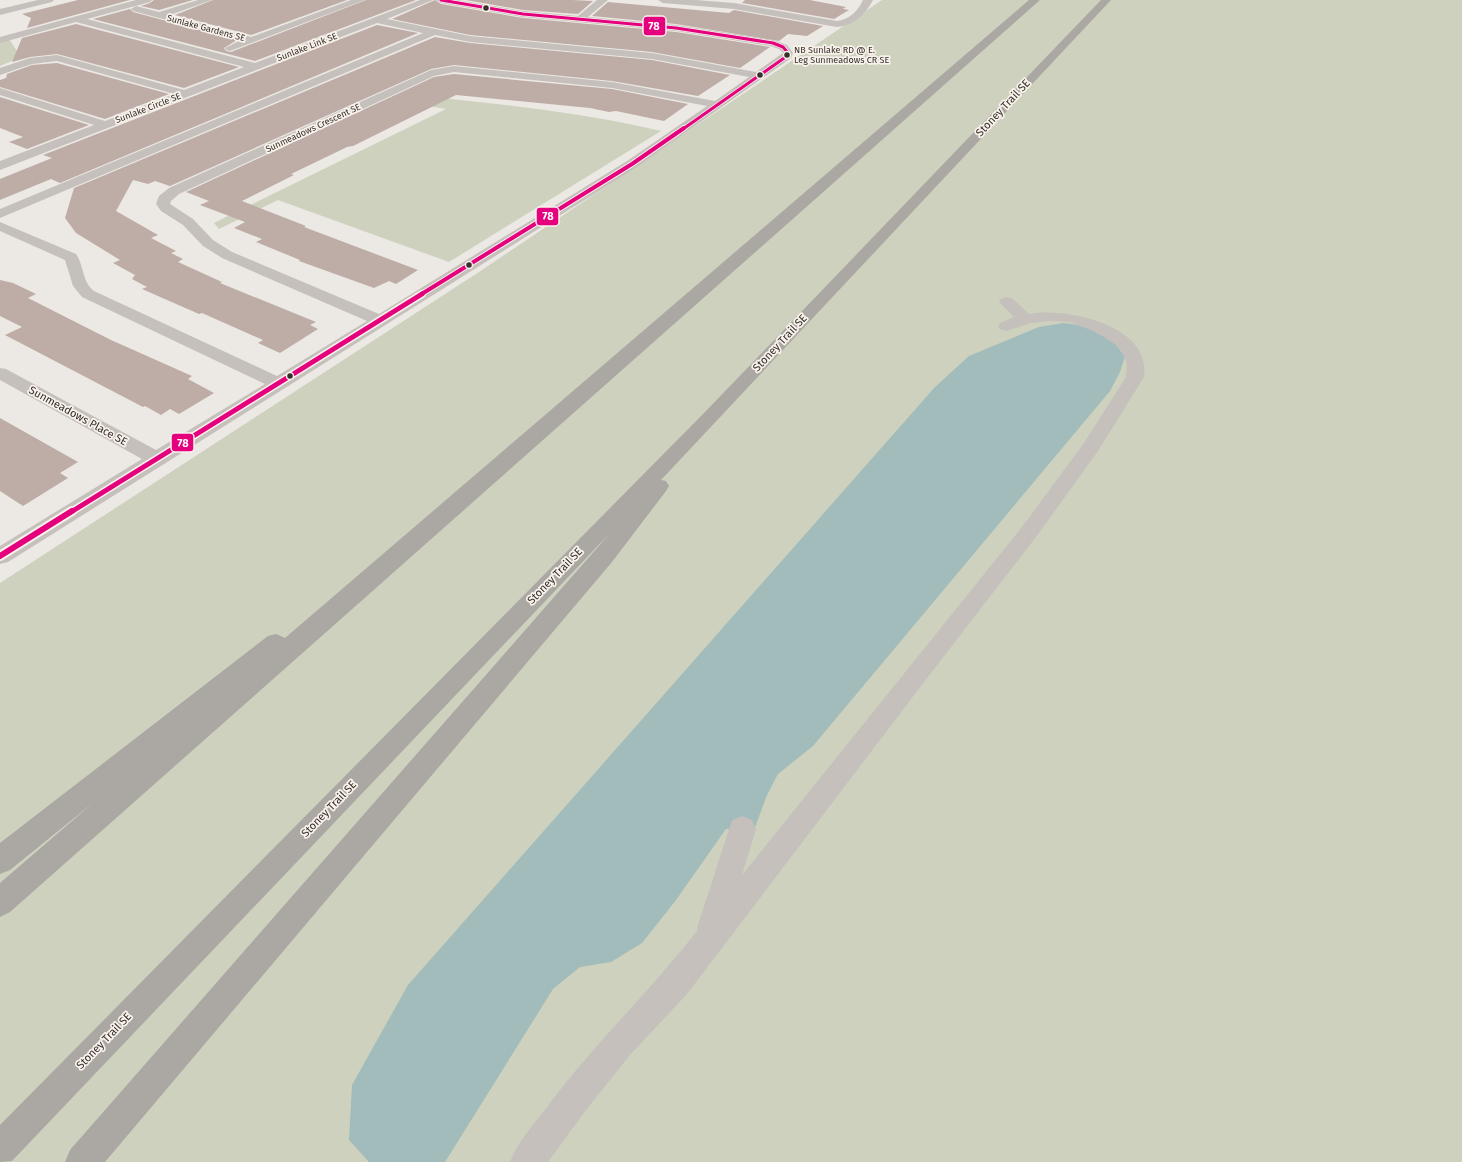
<svg xmlns="http://www.w3.org/2000/svg" width="1462" height="1162" font-family="'Fira Sans',sans-serif">
	<style>
		.green { fill: #cdd1be }
		.water { fill: #a1bcbb }
		.building { fill: #beada6 }
		.lines { fill: none; stroke-linecap: round; stroke-linejoin: round }
		.minor { fill: #c5c0bc; fill-rule: evenodd }
		.highway { fill: #aba7a2; fill-rule: evenodd }
		.bus-1-far3-casing { stroke: #f8f2eb; stroke-width: 4.5 }
		.bus-1-far2-casing { stroke: #f8f2eb; stroke-width: 6 }
		.bus-1-far1-casing { stroke: #f8f2eb; stroke-width: 8 }
		.bus-1-casing { stroke: #f8f2eb; stroke-width: 10 }
		.bus-1-far3 { stroke: #e5007d; stroke-width: 3 }
		.bus-1-far2 { stroke: #e5007d; stroke-width: 4 }
		.bus-1-far1 { stroke: #e5007d; stroke-width: 5 }
		.bus-1 { stroke: #e5007d; stroke-width: 6 }
		.bus-dot { fill: #362e2a; stroke: #f8f2eb; stroke-width: 1.5 }
		.labels { text-anchor: middle; dominant-baseline: central; stroke-width: 3.5; stroke-linejoin: round; paint-order: stroke }
		.far-street-label { font-size: 9px; fill: #362e2a; stroke: #f8f2eb }
		.far-bus-label { font-size: 9px; fill: #362e2a; stroke: #f8f2eb; text-anchor: start }
		.street-label { font-size: 11px; fill: #362e2a; stroke: #f8f2eb }
		.line-badge { stroke: #f8f2eb; stroke-width: 1.5 }
		.badge-label { font-size: 11px; text-anchor: middle; font-weight: bold; fill: #fff }
	</style>
	<rect width="100%" height="100%" fill="#ece8e3"/>
	<!-- green -->
	<g class="green">
		<polygon points="882,0 1462,0 1462,1162 0,1162 0,583 479,272"/>
		<polygon points="9,39 21,57 0,66 0,42"/>
		<path d="M402 94C489 103 576 111 661 131L449 262 278 200 219 229 214 223 446 109 391 99Z"/>
	</g>
	<!-- water -->
	<polygon class="water" points="1063,323 1085,326 1112,340 1125,356 1120,372 1110,391 813,746 778,774 767,795 754,830 726,829 676,900 642,943 611,962 580,967 553,989 445,1162 369,1162 349,1140 352,1085 408,985 935,387 969,356 1039,327"/>
	<!-- building -->
	<g class="building">
		<polygon points="78,0 130,0 27,28 31,18 22,14"/>
		<polygon points="154,0 193,0 159,10 141,6 150,3"/>
		<polygon points="213,0 347,0 251,35 175,15"/>
		<polygon points="366,0 416,0 255,61 93,19 130,9 133,12 237,40 224,48 226,51 231,52"/>
		<polygon points="435,0 441,4 523,18 676,32 770,47 740,68 652,52 470,35 392,19"/>
		<polygon points="466,0 572,0 593,1 578,14 523,10"/>
		<polygon points="745,0 810,0 846,7 843,9 849,10 834,19 742,3"/>
		<polygon points="608,2 729,13 734,10 823,26 807,36 788,34 779,41 676,24 592,16"/>
		<polygon points="76,24 239,67 184,88 57,54 30,57 12,62 22,38"/>
		<polygon points="377,25 418,33 60,183 51,179 0,200 0,179 52,158 43,155"/>
		<polygon points="435,37 470,43 652,60 730,75 698,96 612,81 454,65 431,69 170,186 155,181 148,184 133,180 116,211 158,235 151,238 176,251 171,253 183,259 178,262 222,282 220,283 316,322 310,325 318,329 280,353 258,343 263,340 202,313 199,314 142,289 147,287 132,279 135,275 113,263 120,260 76,233 65,218 74,188"/>
		<polygon points="57,63 169,94 105,119 0,87 0,80 6,78 7,74 32,65"/>
		<polygon points="454,74 612,89 688,104 664,121 616,111 609,112 590,108 456,95 353,146 347,147 291,174 294,175 242,201 306,226 304,227 418,270 396,284 389,281 374,288 299,261 300,260 256,242 262,239 234,228 245,222 200,205 209,201 186,192 434,77"/>
		<polygon points="0,97 89,125 27,149 9,142 23,137 0,128"/>
		<polygon points="0,280 13,283 36,294 28,298 111,340 192,376 188,379 214,393 179,414 170,409 161,415 145,406 143,407 5,335 22,327 0,316"/>
		<polygon points="0,418 78,462 60,473 68,478 23,506 0,491"/>
	</g>
	<g class="lines">
		<!-- minor -->
		<g class="minor">
			<polygon points="38,0 54,0 52,2 0,15 0,9"/>
			<path d="M136 0H152L150 2 87 19 255 63 420 0H433L387 19 470 36 652 53 756 72 783 53 779 49 771 46 676 31 523 17 441 3 436 0H457L523 11 578 16 597 0H608L588 17 676 25 773 40 787 45 793 53 791 58 637 167 8 562 0 564V546L142 459 0 380V368L6 369 156 450 265 384 82 297 73 286 65 260 0 231V222L76 254C84 265 82 282 94 291L277 376 367 321 222 258 203 246 183 225 161 211 156 204 159 196 169 188 431 70 454 66 612 82 715 101 749 77 652 59 470 42 435 35 0 218V209L423 33 377 23 0 170V161L94 125 0 95V88L105 121 174 94 57 61 32 64 0 75V68L30 58 57 55 184 90 244 67 76 22 0 43V37ZM454 72 612 88 707 106 627 161 379 314 232 252 213 240 193 219 170 204 171 201 179 194 434 76Z"/>
			<polygon points="198,0 212,0 170,15 251,37 351,0 365,0 230,51 226,50 225,48 241,40 133,11 131,9 136,6 159,12"/>
			<path d="M658 0H696L734 3 837 21C849 20 858 11 863 0H873C865 15 854 25 837 27L734 9 663 3Z"/>
			<path d="M1007 297 1013 299 1029 314C1062 307 1140 323 1144 365 1145 369 1144 373 1144 377L1098 451 1036 537 921 686 687 994 630 1055 586 1110 548 1162H510C518 1141 534 1124 547 1107 594 1044 650 991 698 930L697 928 732 820 742 816 752 820 756 829 742 875 1022 527 1084 443 1126 377 1127 364 1123 353 1116 345 1104 337 1091 330 1069 322 1050 321 1031 323 1006 331 1000 329 998 326 1000 323 1014 317 999 302 1001 299Z"/>
		</g>
		<!-- highway -->
		<g class="highway">
			<polygon points="1029,0 1040,0 10,912 0,917 0,883 94,802 10,870 0,874 0,843 268,636 276,634 285,638"/>
			<polygon points="1101,0 1111,0 661,480 666,481 669,486 666,491 612,562 105,1162 65,1162 70,1150 611,532 12,1161 0,1162 0,1125 706,411"/>
		</g>
		<!-- bus-1-far3 casing -->
		<g class="bus-1-far3-casing">
			<polyline id="bus-1-far3" points="441,0 523,14 676,28 773,43 783,47 788,53 787,56 683,129"/>
		</g>
		<!-- bus-1-far2 casing -->
		<g class="bus-1-far2-casing">
			<polyline id="bus-1-far2" points="420,295 632,164 684,128"/>
		</g>
		<!-- bus-1-far1 casing -->
		<g class="bus-1-far1-casing">
			<polyline id="bus-1-far1" points="71,512 422,294"/>
		</g>
		<!-- bus-1 casing -->
		<g class="bus-1-casing">
			<polyline id="bus-1" points="0,556 72,511"/>
		</g>
		<!-- bus-1-far3 -->
		<use href="#bus-1-far3" class="bus-1-far3"/>
		<!-- bus-1-far2 -->
		<use href="#bus-1-far2" class="bus-1-far2"/>
		<!-- bus-1-far1 -->
		<use href="#bus-1-far1" class="bus-1-far1"/>
		<!-- bus-1 -->
		<use href="#bus-1" class="bus-1"/>
	</g>
	<!-- markers -->
	<g class="bus-dot">
		<circle cx="486" cy="8" r="3.5"/>
		<circle cx="787" cy="55" r="3.5"/>
		<circle cx="760" cy="75" r="3.5"/>
		<circle cx="469" cy="265" r="3.5"/>
		<circle cx="290" cy="376" r="3.5"/>
	</g>
	<g class="labels">
		<!-- far-street labels -->
		<g class="far-street-label">
			<text transform="translate(206 28) rotate(15)">Sunlake Gardens SE</text>
			<text transform="translate(307 47) rotate(-21)">Sunlake Link SE</text>
			<text transform="translate(148 108) rotate(-21)">Sunlake Circle SE</text>
			<text transform="translate(313 128) rotate(-25)">Sunmeadows Crescent SE</text>
		</g>
		<!-- far-bus labels -->
		<g class="far-bus-label">
			<text x="794" y="50">NB Sunlake RD @ E.<tspan x="794" dy="10">Leg Sunmeadows CR SE</tspan></text>
		</g>
		<!-- street labels -->
		<g class="street-label">
			<text transform="translate(1003 108) rotate(-47)">Stoney Trail SE</text>
			<text transform="translate(780 343) rotate(-47)">Stoney Trail SE</text>
			<text transform="translate(78 416) rotate(29)">Sunmeadows Place SE</text>
			<text transform="translate(555 576) rotate(-46)">Stoney Trail SE</text>
			<text transform="translate(329 809) rotate(-46)">Stoney Trail SE</text>
			<text transform="translate(104 1041) rotate(-46)">Stoney Trail SE</text>
		</g>
	</g>
	<g class="line-badge">
		<rect x="643" y="16" width="23" height="20" rx="4" fill="#e5007d"/>
		<rect x="536" y="207" width="23" height="19" rx="4" fill="#e5007d"/>
		<rect x="171" y="433" width="23" height="19" rx="4" fill="#e5007d"/>
	</g>
	<g class="badge-label">
		<text x="654" y="30">78</text>
		<text x="548" y="220">78</text>
		<text x="183" y="447">78</text>
	</g>
</svg>
